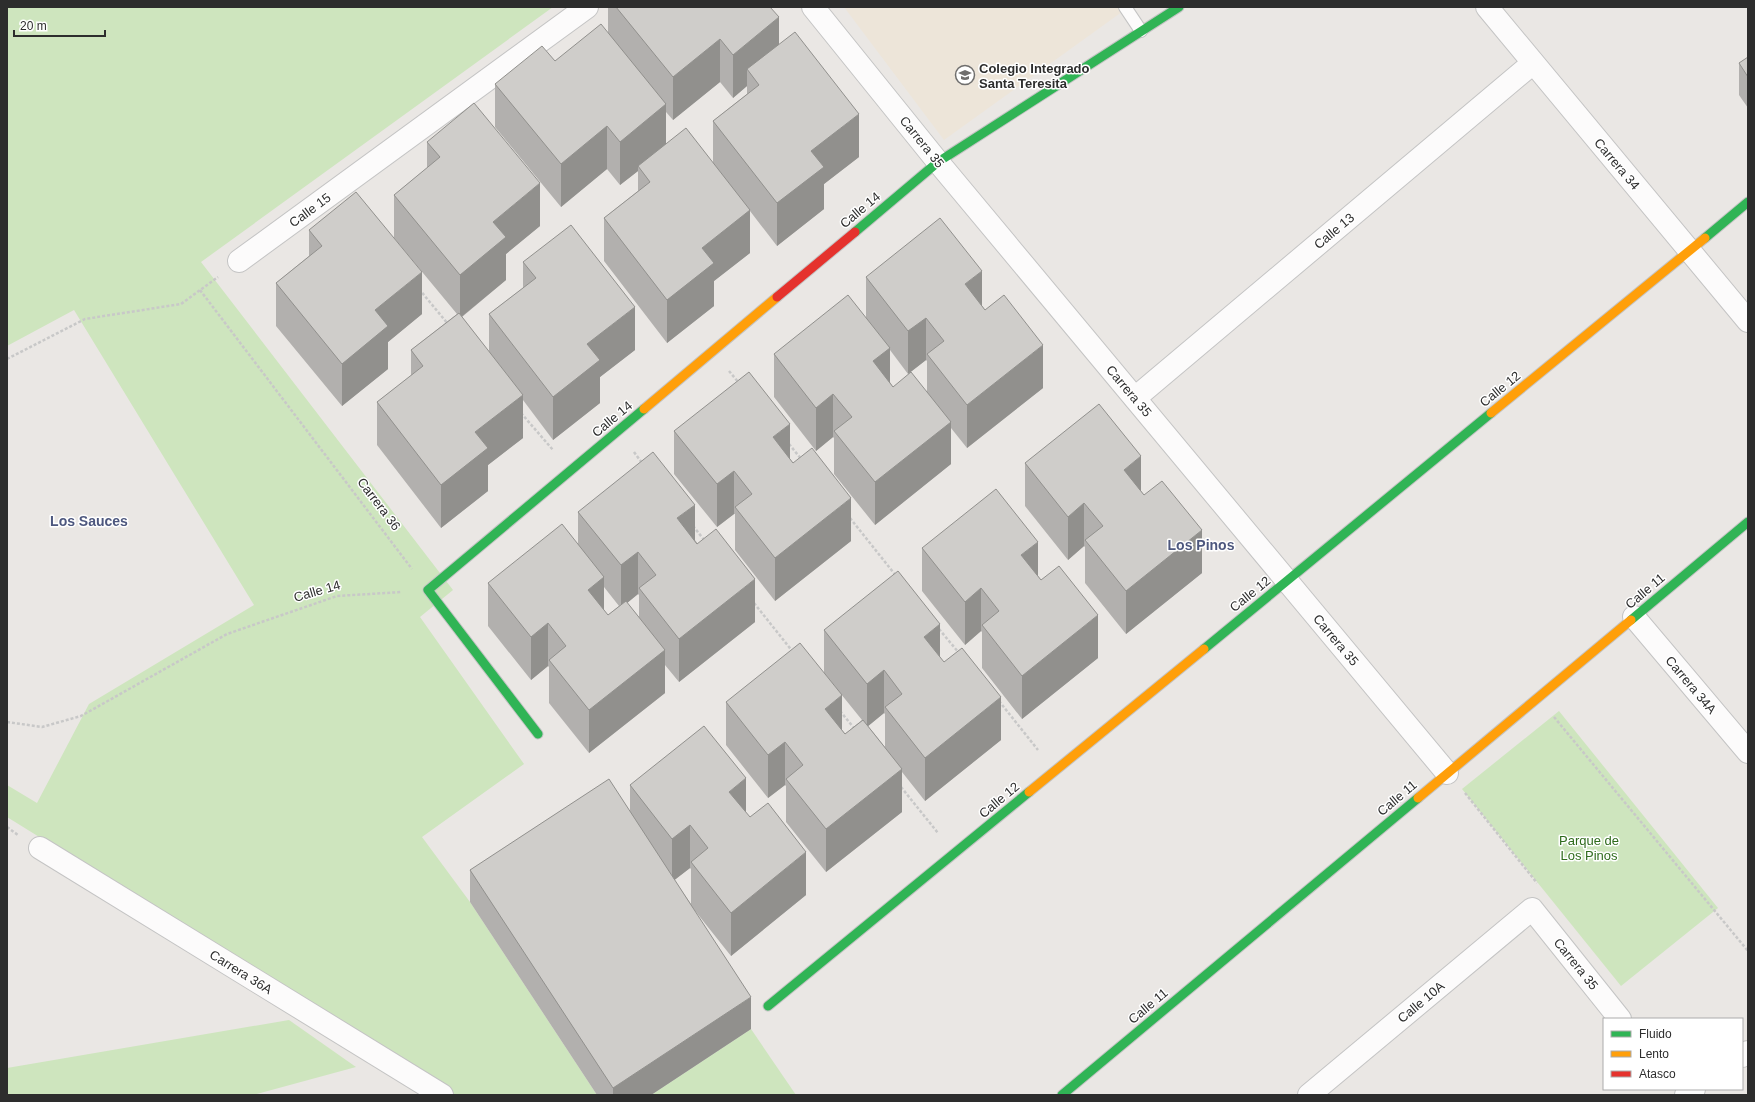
<svg xmlns="http://www.w3.org/2000/svg" width="1755" height="1102" font-family="Arial,sans-serif">
	<style>
		.education { fill: #ede5d9 }
		.green { fill: #cee5be }
		.lines { fill: none; stroke-linecap: round; stroke-linejoin: round }
		.lane-casing { stroke: #c4c4c4; stroke-width: 14 }
		.street-casing { stroke: #c4c4c4; stroke-width: 24 }
		.fast-casing { stroke: #c4c4c4; stroke-width: 11 }
		.slow-casing { stroke: #c4c4c4; stroke-width: 11 }
		.jam-casing { stroke: #c4c4c4; stroke-width: 11 }
		.path { stroke: #c8c8c8; stroke-width: 2.5; stroke-dasharray: 3 2; stroke-linecap: butt }
		.lane { stroke: #fcfbfb; stroke-width: 12 }
		.street { stroke: #fcfbfb; stroke-width: 22 }
		.fast { stroke: #30b455; stroke-width: 9 }
		.slow { stroke: #ff9f0a; stroke-width: 9 }
		.jam { stroke: #e5322d; stroke-width: 9 }
		.wall { fill: #b2b0ae; fill-rule: evenodd }
		.shaded-wall { fill: #91908d }
		.building { fill: #cfcdca; stroke: #91908d }
		.labels { text-anchor: middle; dominant-baseline: central; stroke-width: 3; stroke-linejoin: round; paint-order: stroke }
		.poi-label { font-size: 13px; font-weight: bold; fill: #2d2d2d; stroke: #fff; text-anchor: start }
		.street-label { font-size: 13px; fill: #2d2d2d; stroke: #fff }
		.park-label { font-size: 13px; fill: #2f6b1c; stroke: #fff }
		.neighbourhood-label { font-size: 14px; font-weight: bold; fill: #4d577e; stroke: #fff }
	</style>
	<rect width="100%" height="100%" fill="#eae7e4"/>
	<!-- education -->
	<polygon class="education" points="844,7 1127,7 1126,9 944,140"/>
	<!-- green -->
	<g class="green">
		<polygon points="7,7 553,7 201,262 453,590 420,617 524,764 422,837 470,902 597,1095 456,1095 7,817 7,785 37,803 89,704 254,605 74,310 7,346"/>
		<polygon points="1559,711 1718,908 1621,986 1462,789"/>
		<polygon points="289,1020 356,1067 253,1095 7,1095 7,1068"/>
		<polygon points="751,1029 796,1095 651,1095"/>
	</g>
	<g class="lines">
		<!-- lane casing -->
		<g class="lane-casing">
			<polyline id="lane" points="1125,7 1141,31"/>
		</g>
		<!-- street casing -->
		<g class="street-casing">
			<g id="street">
				<polyline points="813,7 938,162 1447,773"/>
				<polyline points="1487,7 1748,321"/>
				<polyline points="239,261 587,7"/>
				<polyline points="1135,398 1533,63"/>
				<polyline points="1634,617 1748,752"/>
				<polyline points="40,848 442,1095"/>
				<polyline points="1742,1056 1748,1052"/>
				<polyline points="1309,1095 1532,909 1620,1019"/>
				<polyline points="1686,1095 1694,1089"/>
			</g>
		</g>
		<!-- fast casing -->
		<g class="fast-casing">
			<g id="fast">
				<polyline points="855,232 938,162 1179,7"/>
				<polyline points="1705,238 1748,202"/>
				<polyline points="1631,620 1748,522"/>
				<polyline points="1204,649 1491,413"/>
				<polyline points="538,734 428,590 644,409"/>
				<polyline points="768,1006 1029,792"/>
				<polyline points="1062,1095 1418,798"/>
			</g>
		</g>
		<!-- slow casing -->
		<g class="slow-casing">
			<g id="slow">
				<polyline points="644,409 777,297"/>
				<polyline points="1491,413 1705,238"/>
				<polyline points="1029,792 1204,649"/>
				<polyline points="1418,798 1631,620"/>
			</g>
		</g>
		<!-- jam casing -->
		<g class="jam-casing">
			<polyline id="jam" points="777,297 855,232"/>
		</g>
		<!-- path -->
		<g class="path">
			<polyline points="419,289 448,324"/>
			<polyline points="200,290 412,569"/>
			<polyline points="7,359 85,319 181,304 218,277"/>
			<polyline points="729,371 739,383"/>
			<polyline points="521,413 553,450"/>
			<polyline points="789,444 802,460"/>
			<polyline points="634,452 642,463"/>
			<polyline points="850,518 897,577"/>
			<polyline points="693,526 705,541"/>
			<polyline points="754,603 793,652"/>
			<polyline points="939,629 959,653"/>
			<polyline points="999,701 1038,750"/>
			<polyline points="840,711 854,728"/>
			<polyline points="1554,717 1748,951"/>
			<polyline points="7,722 42,727 81,716 227,634 337,596 402,592"/>
			<polyline points="901,787 938,833"/>
			<polyline points="1465,793 1537,883"/>
			<polyline points="7,827 18,835"/>
		</g>
		<!-- lane -->
		<use href="#lane" class="lane"/>
		<!-- street -->
		<use href="#street" class="street"/>
		<!-- fast -->
		<use href="#fast" class="fast"/>
		<!-- slow -->
		<use href="#slow" class="slow"/>
		<!-- jam -->
		<use href="#jam" class="jam"/>
	</g>
	<!-- wall -->
	<g class="wall">
		<path d="M608 7H770L779 44 859 157 824 184V209L777 246 750 211V253L714 281V306L667 343 604 261V218L638 191V171L620 185 607 169 561 207 495 127V84L555 61 608 33ZM720 82 733 98 747 86V94L713 121V163L666 144V112L673 120Z"/>
		<polygon points="1748,57 1748,108 1739,95 1739,63"/>
		<polygon points="427,142 540,226 506,254 506,280 462,317 489,352 489,314 523,288 523,262 635,350 600,377 600,403 553,440 523,400 523,438 488,465 488,491 441,528 377,445 377,402 411,376 411,350 457,314 394,238 394,195 427,168"/>
		<polygon points="309,230 422,314 388,342 388,369 342,406 276,326 276,283 309,256"/>
		<path d="M866 277 982 306 1043 388 967 448 951 428V464L875 525 834 474V438L833 437 816 451 774 397V354L866 317ZM890 350 908 374 926 360 927 361V391L893 387 890 382Z"/>
		<polygon points="674,431 790,459 851,541 775,601 735,550 735,514 734,514 717,527 674,474"/>
		<polygon points="1025,463 1141,491 1202,573 1126,634 1085,583 1085,547 1084,546 1068,560 1025,506"/>
		<path d="M578 512 695 540 755 622 679 682 665 665V693L589 753 549 703V667L548 666 531 680 488 626V583L578 544ZM604 587 619 606 608 615 604 611ZM638 594 639 595V617L627 603Z"/>
		<polygon points="922,548 1038,576 1098,658 1022,719 982,668 982,632 981,631 965,645 922,591"/>
		<path d="M824 630 940 658 1001 740 925 801 902 772V812L826 872 786 822V786L785 785 768 798 726 745V702L842 730 845 734 862 720 824 673ZM884 713 885 714V747L868 726Z"/>
		<path d="M630 785 746 813 806 895 731 956 692 907 751 1029 651 1095H597L470 902V870L630 812ZM690 868 691 869V904L674 880Z"/>
	</g>
	<!-- shaded-wall -->
	<g class="shaded-wall">
		<polygon points="779,17 779,60 747,69 747,86 733,98 733,55"/>
		<polygon points="720,39 720,82 673,120 673,77"/>
		<polygon points="666,104 666,147 638,166 638,171 620,185 620,142"/>
		<polygon points="859,114 859,157 824,184 824,209 777,246 777,203 811,151"/>
		<polygon points="607,126 607,169 561,207 561,164"/>
		<polygon points="540,183 540,226 506,254 506,280 460,318 460,275 493,222"/>
		<polygon points="750,210 750,253 714,281 714,306 667,343 667,300 702,248"/>
		<polygon points="982,271 982,313 965,284"/>
		<polygon points="422,272 422,314 388,342 388,369 342,406 342,364 375,310"/>
		<polygon points="635,307 635,350 600,377 600,403 553,440 553,397 587,344"/>
		<polygon points="926,318 926,360 908,374 908,331"/>
		<polygon points="1043,345 1043,388 967,448 967,405"/>
		<polygon points="890,348 890,391 873,361"/>
		<polygon points="833,394 833,437 816,451 816,408"/>
		<polygon points="523,395 523,438 488,465 488,491 441,528 441,485 475,432"/>
		<polygon points="951,422 951,464 875,525 875,482"/>
		<polygon points="790,424 790,467 773,437"/>
		<polygon points="1141,456 1141,499 1124,470"/>
		<polygon points="734,471 734,514 717,527 717,484"/>
		<polygon points="851,498 851,541 775,601 775,558"/>
		<polygon points="1084,503 1084,546 1068,560 1068,517"/>
		<polygon points="695,505 695,548 677,518"/>
		<polygon points="1202,530 1202,573 1126,634 1126,591"/>
		<polygon points="1038,542 1038,584 1021,555"/>
		<polygon points="638,552 638,594 621,608 621,565"/>
		<polygon points="604,577 604,620 588,590"/>
		<polygon points="755,579 755,622 679,682 679,639"/>
		<polygon points="981,588 981,631 965,645 965,602"/>
		<polygon points="1098,615 1098,658 1022,719 1022,676"/>
		<polygon points="548,623 548,666 531,680 531,637"/>
		<polygon points="940,624 940,666 924,637"/>
		<polygon points="665,650 665,693 589,753 589,710"/>
		<polygon points="884,670 884,713 867,727 867,684"/>
		<polygon points="842,695 842,738 825,709"/>
		<polygon points="1001,697 1001,740 925,801 925,758"/>
		<polygon points="785,742 785,785 768,798 768,755"/>
		<polygon points="902,769 902,812 826,872 826,829"/>
		<polygon points="746,778 746,821 729,792"/>
		<polygon points="690,825 690,868 672,882 672,839"/>
		<polygon points="806,852 806,895 731,956 731,913"/>
		<polygon points="751,997 751,1029 651,1095 613,1095 613,1088"/>
	</g>
	<!-- building -->
	<g class="building">
		<polygon points="616,7 770,7 779,17 733,55 720,39 673,77"/>
		<polygon points="601,24 666,104 620,142 607,126 561,164 495,84 542,46 555,61"/>
		<polygon points="795,32 859,114 811,151 824,167 777,203 713,121 759,85 747,69"/>
		<polygon points="1748,57 1748,77 1739,63"/>
		<polygon points="474,103 540,183 493,222 506,237 460,275 394,195 440,157 427,142"/>
		<polygon points="686,128 750,210 702,248 714,263 667,300 604,218 650,182 638,166"/>
		<polygon points="356,192 422,272 375,310 388,326 342,364 276,283 322,246 309,230"/>
		<polygon points="940,218 982,271 965,284 985,310 1004,295 1043,345 967,405 927,354 944,341 926,318 908,331 866,277"/>
		<polygon points="571,225 635,307 587,344 600,360 553,397 489,314 536,278 523,262"/>
		<polygon points="848,295 890,348 873,361 893,387 911,372 951,422 875,482 834,431 852,417 833,394 816,408 774,354"/>
		<polygon points="459,313 523,395 475,432 488,448 441,485 377,402 423,366 411,350"/>
		<polygon points="749,372 790,424 773,437 793,463 812,448 851,498 775,558 735,507 752,494 734,471 717,484 674,431"/>
		<polygon points="1099,404 1141,456 1124,470 1144,495 1162,481 1202,530 1126,591 1085,540 1103,526 1084,503 1068,517 1025,463"/>
		<polygon points="653,452 695,505 677,518 697,544 716,529 755,579 679,639 639,588 656,575 638,552 621,565 578,512"/>
		<polygon points="996,489 1038,542 1021,555 1041,580 1059,566 1098,615 1022,676 982,625 999,611 981,588 965,602 922,548"/>
		<polygon points="562,524 604,577 588,590 608,615 626,601 665,650 589,710 549,660 566,646 548,623 531,637 488,583"/>
		<polygon points="898,571 940,624 924,637 944,662 962,648 1001,697 925,758 885,707 902,694 884,670 867,684 824,630"/>
		<polygon points="800,643 842,695 825,709 845,734 863,720 902,769 826,829 786,779 803,765 785,742 768,755 726,702"/>
		<polygon points="704,726 746,778 729,792 750,817 768,803 806,852 731,913 691,862 708,848 690,825 672,839 630,785"/>
		<polygon points="609,779 751,997 613,1088 470,870"/>
	</g>
	<!-- icons -->
	<defs>
		<g id="school-ring" transform="scale(1)"><circle r="9.5" fill="#fff" stroke="#6f6e6d" stroke-width="1.5"/><path d="M0-5L7-2L0 1L-7-2ZM-4 1L0 2.5L4 1V4Q0 6-4 4Z" fill="#6f6e6d"/></g>
	</defs>
	<g fill-rule="evenodd">
		<use href="#school-ring" x="965" y="75"/>
	</g>
	<g class="labels">
		<!-- poi labels -->
		<g class="poi-label">
			<text x="979" y="68">Colegio Integrado<tspan x="979" dy="15">Santa Teresita</tspan></text>
		</g>
		<!-- street labels -->
		<g class="street-label">
			<text transform="translate(922 142) rotate(51)">Carrera 35</text>
			<text transform="translate(1617 164) rotate(50)">Carrera 34</text>
			<text transform="translate(310 210) rotate(-36)">Calle 15</text>
			<text transform="translate(860 210) rotate(-40)">Calle 14</text>
			<text transform="translate(1334 231) rotate(-40)">Calle 13</text>
			<text transform="translate(1500 389) rotate(-39)">Calle 12</text>
			<text transform="translate(1129 391) rotate(50)">Carrera 35</text>
			<text transform="translate(612 419) rotate(-40)">Calle 14</text>
			<text transform="translate(379 504) rotate(53)">Carrera 36</text>
			<text transform="translate(317 591) rotate(-16)">Calle 14</text>
			<text transform="translate(1645 591) rotate(-40)">Calle 11</text>
			<text transform="translate(1250 594) rotate(-39)">Calle 12</text>
			<text transform="translate(1336 640) rotate(50)">Carrera 35</text>
			<text transform="translate(1691 685) rotate(50)">Carrera 34A</text>
			<text transform="translate(1397 798) rotate(-40)">Calle 11</text>
			<text transform="translate(999 800) rotate(-40)">Calle 12</text>
			<text transform="translate(1576 964) rotate(51)">Carrera 35</text>
			<text transform="translate(241 972) rotate(32)">Carrera 36A</text>
			<text transform="translate(1421 1002) rotate(-40)">Calle 10A</text>
			<text transform="translate(1148 1006) rotate(-40)">Calle 11</text>
		</g>
		<!-- park labels -->
		<g class="park-label">
			<text x="1589" y="840">Parque de<tspan x="1589" dy="15">Los Pinos</tspan></text>
		</g>
		<!-- neighbourhood labels -->
		<g class="neighbourhood-label">
			<text x="89" y="521">Los Sauces</text>
			<text x="1201" y="545">Los Pinos</text>
		</g>
	</g>
	<!-- border -->
	<rect width="1755" height="1102" fill="none" stroke="#2d2d2d" stroke-width="16"/>
	<!-- legend -->
	<rect x="1603" y="1018" width="140" height="72" fill="#ffffff" stroke="#ababab"/>
	<rect x="1611" y="1031" width="20" height="6" fill="#30b455" stroke="#ababab"/>
	<text x="1639" y="1038" font-size="12" fill="#2d2d2d">Fluido</text>
	<rect x="1611" y="1051" width="20" height="6" fill="#ff9f0a" stroke="#ababab"/>
	<text x="1639" y="1058" font-size="12" fill="#2d2d2d">Lento</text>
	<rect x="1611" y="1071" width="20" height="6" fill="#e5322d" stroke="#ababab"/>
	<text x="1639" y="1078" font-size="12" fill="#2d2d2d">Atasco</text>
	<!-- scale -->
	<path d="M14 30v6h91v-6" fill="none" stroke="#2d2d2d" stroke-width="2"/>
	<text x="20" y="30" font-size="12" fill="#2d2d2d" stroke="#ffffff" stroke-width="3" paint-order="stroke">20 m</text>
</svg>
